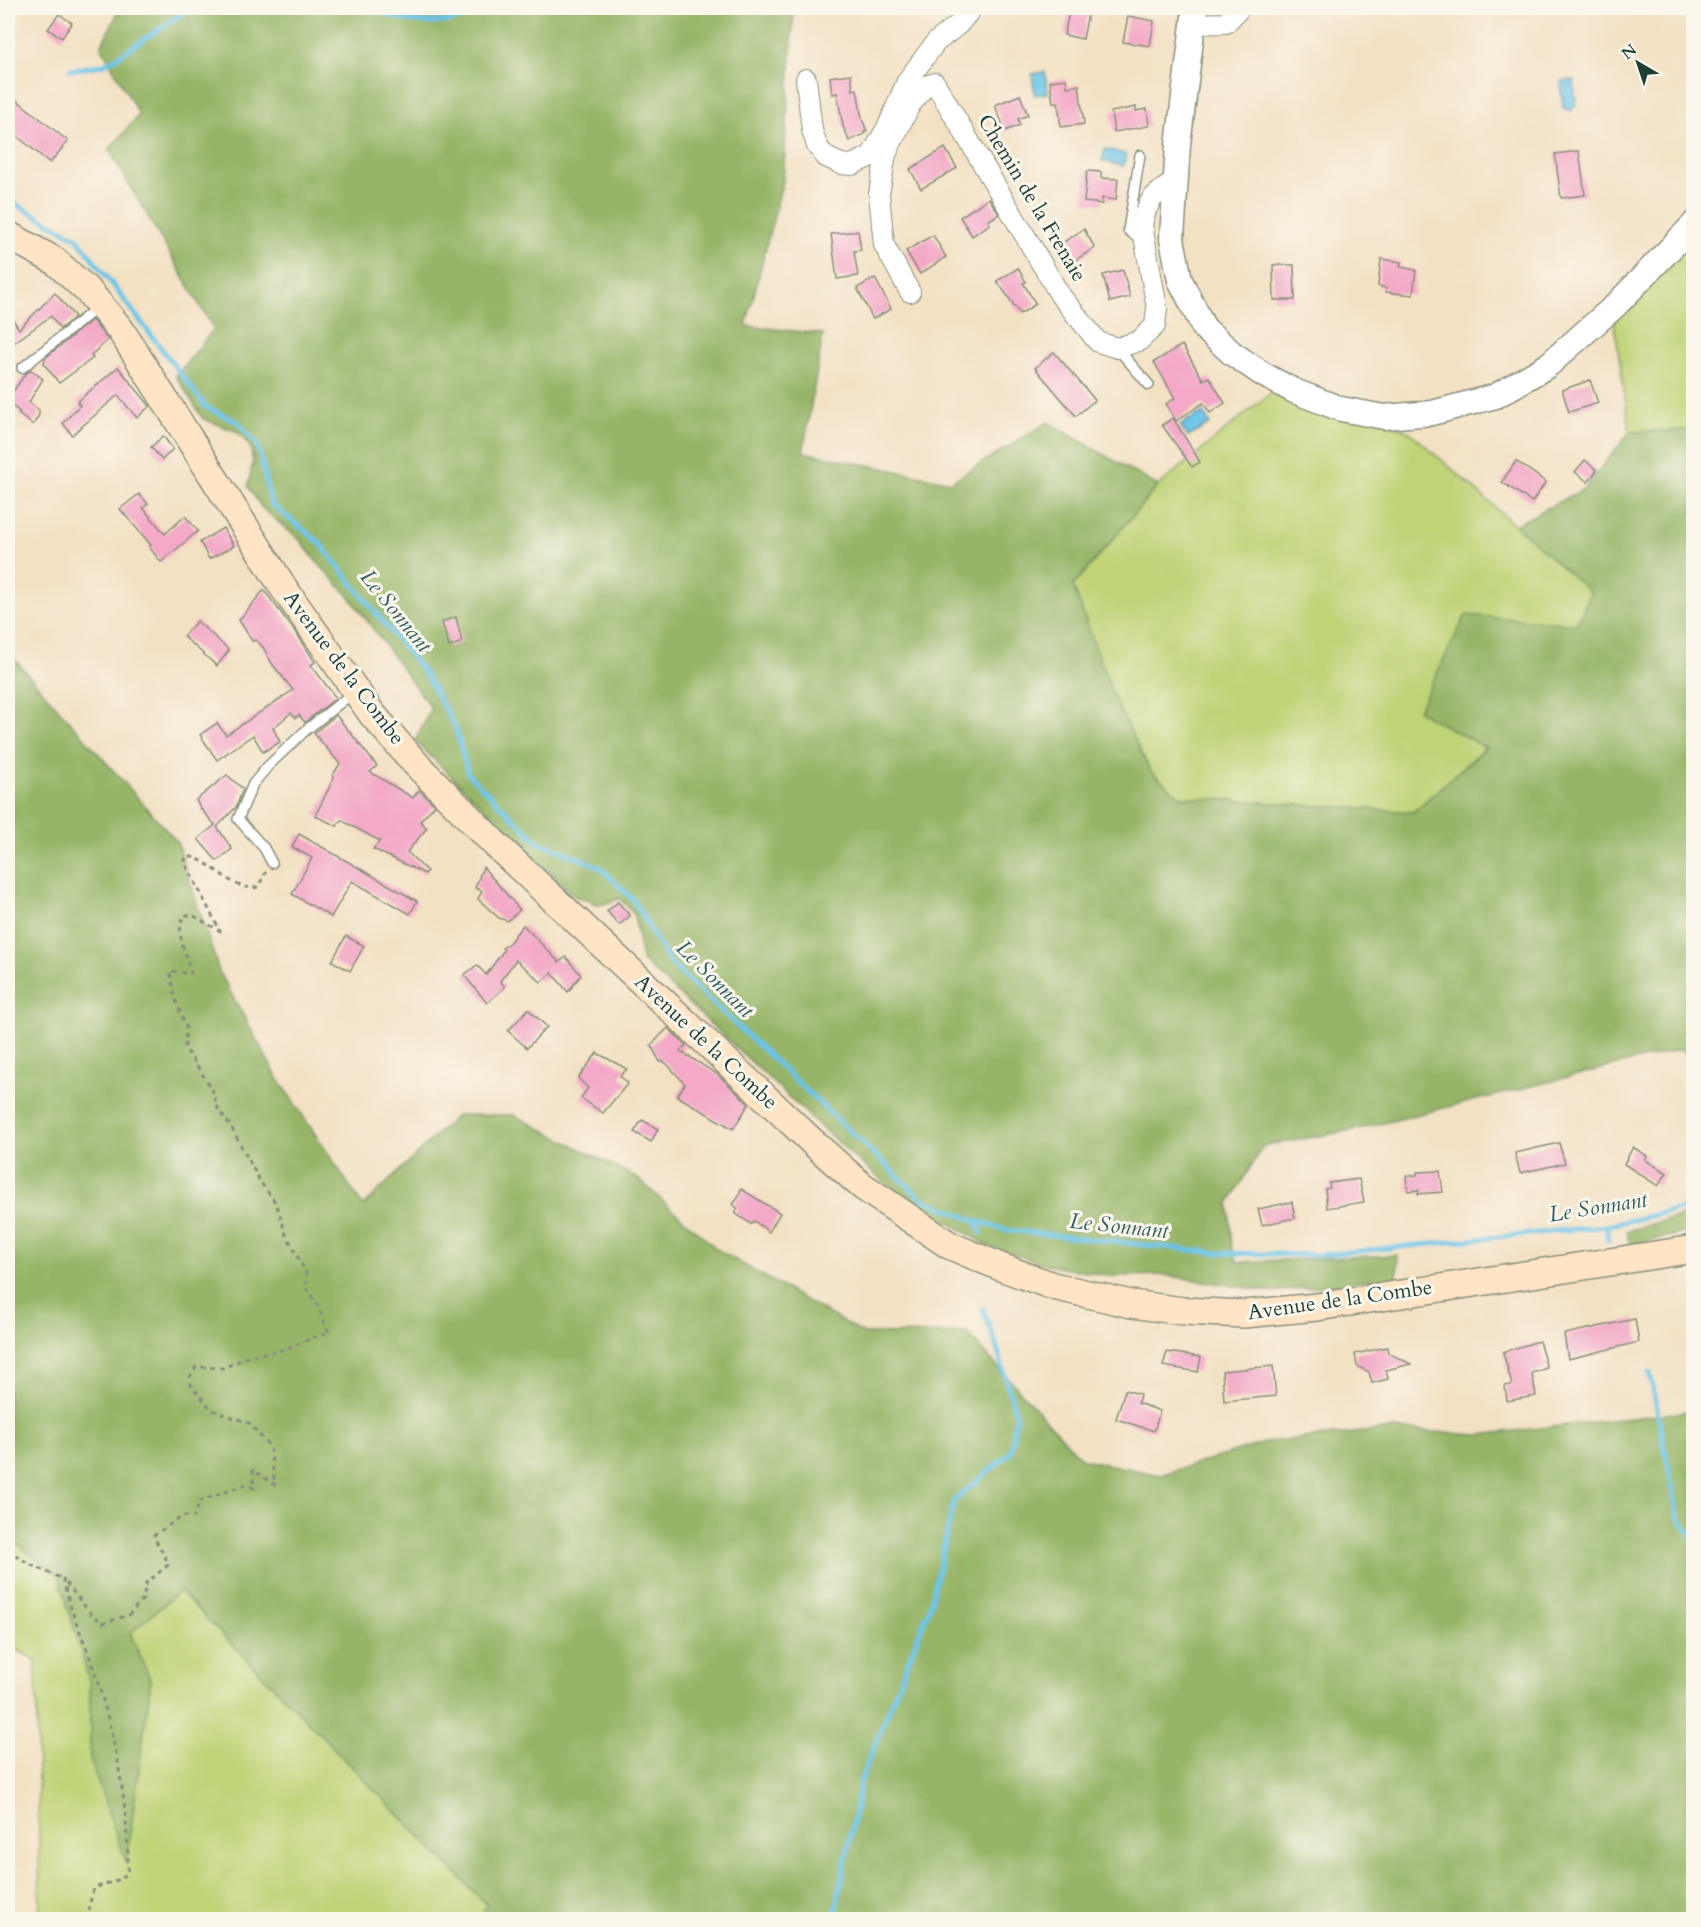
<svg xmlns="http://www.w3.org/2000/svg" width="1701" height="1927" font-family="Cardo,serif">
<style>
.green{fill:#bfd377;stroke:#6f8856;stroke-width:1.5}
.forest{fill:#97b568;stroke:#5b794e;stroke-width:1.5}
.water{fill:#6ac4e8;stroke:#44808e;stroke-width:1.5}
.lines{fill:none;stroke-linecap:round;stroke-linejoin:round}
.stream{stroke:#6ac4e8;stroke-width:5}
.building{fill:#f3a9c7}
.service-casing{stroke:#898f7c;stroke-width:12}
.minor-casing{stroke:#898f7c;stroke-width:22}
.tertiary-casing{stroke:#898f7c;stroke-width:27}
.secondary-casing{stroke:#898f7c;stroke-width:30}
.path{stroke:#898f7c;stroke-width:3;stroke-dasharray:4.5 4.5;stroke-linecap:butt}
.service{stroke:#fff;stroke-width:9}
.minor{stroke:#fff;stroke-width:20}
.tertiary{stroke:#fff;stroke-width:24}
.secondary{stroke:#ffe4c6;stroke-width:27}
.labels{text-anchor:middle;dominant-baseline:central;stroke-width:6;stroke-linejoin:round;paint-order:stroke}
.street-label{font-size:21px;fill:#1f3d34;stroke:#fbf7ec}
.water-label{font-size:22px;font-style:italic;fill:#325f61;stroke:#fbf7ec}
</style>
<rect width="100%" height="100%" fill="#fbf7ec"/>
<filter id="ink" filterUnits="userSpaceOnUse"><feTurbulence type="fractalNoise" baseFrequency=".0167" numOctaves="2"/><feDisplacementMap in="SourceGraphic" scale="12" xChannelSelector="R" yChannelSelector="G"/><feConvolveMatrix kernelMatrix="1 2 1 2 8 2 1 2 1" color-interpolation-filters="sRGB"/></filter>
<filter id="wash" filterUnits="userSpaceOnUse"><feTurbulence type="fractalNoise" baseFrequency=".008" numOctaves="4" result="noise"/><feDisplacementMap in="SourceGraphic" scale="24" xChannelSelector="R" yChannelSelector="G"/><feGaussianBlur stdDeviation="1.35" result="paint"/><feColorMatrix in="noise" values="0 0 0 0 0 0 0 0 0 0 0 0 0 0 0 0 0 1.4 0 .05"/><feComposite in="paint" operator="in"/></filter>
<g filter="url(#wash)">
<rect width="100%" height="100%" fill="#f3e1c4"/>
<!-- green -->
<g class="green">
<path d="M1693,237L1694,426L1689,430L1630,432L1614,321Z"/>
<path d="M1314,386L1411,433L1591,592L1577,624L1486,747L1413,812L1181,797L1151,772L1116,703L1073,586L1158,486L1273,391Z"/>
<path d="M8,1537L59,1576L90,1683V1759L151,1681L130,1633L180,1591L488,1906L480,1919H40L36,1660L8,1645Z"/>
</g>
<!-- forest -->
<g class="forest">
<path d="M120,8H794L783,180L746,326L823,334L803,452L951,482L1048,422L1158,486L1073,586L1116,703L1151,772L1181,797L1413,812L1486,748L1418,711L1466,615L1577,624L1591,593L1515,525L1584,489L1630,432L1689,430L1693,426V1061L1682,1049L1363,1128L1263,1146L1229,1203L1232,1249L1238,1262L1398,1255L1397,1277L1273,1292L1164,1275L1112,1276L1051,1266L990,1247L889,1186L846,1150L642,960L634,914L620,899L600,905L574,896L415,741L431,708L349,596L315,560L301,541L262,508L248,487L253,461L250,446L238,432L203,419L176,376L214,329L109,150L139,115L101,46Z"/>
<path d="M8,652L177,842L219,971L277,1077L363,1206L457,1115H514L636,1177L718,1250L864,1334L967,1333L1082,1459L1160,1475L1267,1442L1392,1429L1479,1435L1693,1411V1919H480L487,1905L180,1591L130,1633L151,1681L126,1863L90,1759V1683L59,1576L8,1537Z"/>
<path d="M1693,1213V1231L1630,1245L1626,1231Z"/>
</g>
<!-- water -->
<g class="water">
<path d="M1045,72L1048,93L1035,95L1032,74Z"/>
<path d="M1574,80L1576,106L1570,111L1563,108L1561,81Z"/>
<path d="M1105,149L1126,154L1124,166L1102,161Z"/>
<path d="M1203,412L1210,424L1188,437L1180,425Z"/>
</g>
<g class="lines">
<!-- stream -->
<g class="stream">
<path d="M368,8C402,21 427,28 463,18"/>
<path d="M70,70L102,65L111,61L191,8"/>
<path d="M8,200L77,238L206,407L238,422L258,446L271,504L319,542L425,674L456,729L468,774L537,841L600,867L634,901L669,962L922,1199L976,1221L1006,1230L1219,1253L1320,1255L1606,1226L1694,1206"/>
<path d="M976,1221L981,1233"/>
<path d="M1606,1226L1608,1241"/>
<path d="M1650,1373L1678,1517L1694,1538"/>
<path d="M834,1920L861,1780L930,1606L954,1501L1011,1452L1016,1415L996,1344L983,1309"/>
</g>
</g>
<g id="blocks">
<!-- building -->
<g class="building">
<path d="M1070,9L1088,14L1083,39L1064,35Z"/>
<path d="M59,14L72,23L62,38L48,29Z"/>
<path d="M1128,16L1154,21L1150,46L1123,42Z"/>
<path d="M851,74L853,90L857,89L862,119L867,131L864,132L865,134L849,141L843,126L837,93L832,94L830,77Z"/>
<path d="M1066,79L1067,87L1079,85L1084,124L1061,127L1058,102L1053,103L1050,81Z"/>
<path d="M8,93L68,141L50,163L8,129Z"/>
<path d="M1020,95L1028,115L1018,119L1020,125L1005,131L995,105Z"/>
<path d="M1136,107V111L1147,109L1149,126L1114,132L1111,112Z"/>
<path d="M945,148L957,168L921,189L910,169Z"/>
<path d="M1579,151L1585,195L1561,198L1555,154Z"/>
<path d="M1087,171L1101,172V178L1118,179L1116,200L1102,198V204L1084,202Z"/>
<path d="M989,198L999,214L988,221L990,224L972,236L960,217Z"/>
<path d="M1084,229L1095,248L1074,261L1062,243Z"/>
<path d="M858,231L861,250L854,251L858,276L837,279L831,234Z"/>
<path d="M933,235L946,257L920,274L906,251Z"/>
<path d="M1381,259L1401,262L1400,267L1416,270L1413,295L1386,292V288L1378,286Z"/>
<path d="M1273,265H1294L1295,300H1274Z"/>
<path d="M1018,268L1026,282L1023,283L1036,304L1020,314L997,281Z"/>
<path d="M1123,270L1130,297L1110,302L1103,275Z"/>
<path d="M875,278L891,309L873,319L857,288Z"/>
<path d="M55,293L75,317L60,329L51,316L8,347V312L19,329Z"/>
<path d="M92,320L108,340L91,355L93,358L59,383L44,364L45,358Z"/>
<path d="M1182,345L1203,380L1209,377L1225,403L1210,413L1203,403L1176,421L1166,404L1175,398L1154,362Z"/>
<path d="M1054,352L1095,400L1076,416L1035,368Z"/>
<path d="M118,367L150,406L137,418L118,395L72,435L63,423L80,405L77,402Z"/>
<path d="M31,370L43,379L29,402L39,410V415L33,425L18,414L20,412L8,403V399L25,374Z"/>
<path d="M1590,380L1598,403L1569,412L1562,390Z"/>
<path d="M1173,418L1200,462L1192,467L1162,425Z"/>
<path d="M163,436L173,449L162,460L151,447Z"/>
<path d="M1585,460L1597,470L1588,482L1575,472Z"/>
<path d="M1516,461L1546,482L1532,502L1502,482Z"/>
<path d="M139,494L148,504L143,508L165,534L185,516L198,531L161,562L149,547L151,545L120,509Z"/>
<path d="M223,528L234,546L209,559L200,542Z"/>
<path d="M264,590L299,637L315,662L311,665L336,698L305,722L299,715L296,718L291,713L273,728L280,742L263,752L253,735L217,760L200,735L217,723L226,735L293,690L273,665L263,647L256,640L252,641L239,620Z"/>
<path d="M456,617L462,642L449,647L442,622Z"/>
<path d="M197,621L229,650L217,666L183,636Z"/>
<path d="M336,715L377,766L370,772L413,798L419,790L435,805L420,821L427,828L407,852L427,871L425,874L373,849L380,841L341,820L337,826L315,816L334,778L332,776L340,764L314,733Z"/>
<path d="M227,775L243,789L236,807L217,827L232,849L217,861L198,839L215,825L201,809L196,800Z"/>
<path d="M299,834L417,901L410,914L352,881L331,917L292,894L312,858L292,847Z"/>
<path d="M483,867L520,910L507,921L499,918L478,899L482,891L475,888Z"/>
<path d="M618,902L630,916L619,925L607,911Z"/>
<path d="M523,925L559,962L566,957L581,975L568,992L552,973L541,982L516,960L500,981L505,987L487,1003L464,975L477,965L486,975L504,950L502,948L509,943Z"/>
<path d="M346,936L364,946L350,971L332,961Z"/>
<path d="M528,1009L547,1027L527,1048L508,1031Z"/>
<path d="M668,1028L686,1045L680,1051L717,1074L749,1104L733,1129L677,1096L685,1084L667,1064L663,1061L660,1062L651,1045Z"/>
<path d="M597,1053L627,1069L620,1076L628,1083L603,1113L581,1098L588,1088L578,1078Z"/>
<path d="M642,1120L658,1129L651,1142L634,1132Z"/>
<path d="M1559,1143L1565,1163L1520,1173L1515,1153Z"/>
<path d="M1633,1147L1647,1156L1645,1160L1667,1173L1658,1186L1624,1164Z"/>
<path d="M1440,1171L1443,1192L1418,1194L1419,1190L1408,1191L1406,1176L1417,1175V1172Z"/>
<path d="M1359,1179L1364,1202L1327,1208L1325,1189L1330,1188L1329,1183Z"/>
<path d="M741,1189L780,1213L769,1232L754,1221L751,1224L735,1213L738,1209L733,1204L738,1198Z"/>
<path d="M1292,1202L1295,1218L1262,1225L1258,1209Z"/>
<path d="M1635,1319L1639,1342L1568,1359L1564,1334Z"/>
<path d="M1539,1341L1547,1368L1532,1373L1536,1396L1507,1401L1505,1386L1512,1385L1503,1352Z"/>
<path d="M1387,1347L1388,1353L1411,1364L1386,1370L1388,1379L1372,1383L1369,1372L1357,1366L1355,1354Z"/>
<path d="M1167,1352L1201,1357L1198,1372L1163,1366Z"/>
<path d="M1273,1366L1276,1396L1224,1401L1222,1371Z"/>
<path d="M1125,1390L1140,1394L1138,1403L1160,1411L1154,1431L1116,1419Z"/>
</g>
</g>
</g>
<g filter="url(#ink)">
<use href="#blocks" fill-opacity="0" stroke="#898f7c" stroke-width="1.5"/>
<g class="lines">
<defs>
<g id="service">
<path d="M1140,155L1128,230L1135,236L1144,239"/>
<path d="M1117,348L1149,385"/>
<path d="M22,368L97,308"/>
<path d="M272,863L264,848L238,819L253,784L268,766L306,730L354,692"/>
</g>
<g id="minor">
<path d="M1193,24L1226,23L1240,8"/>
<path d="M806,79L812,130L817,146L826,157L841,164L852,165L871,156L889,124L907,81L936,42L959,24L972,8"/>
<path d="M910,292L884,245L879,194L886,154L909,107L925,86L935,83L1060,295L1098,342L1117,348L1139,341L1155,326L1157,308L1142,225C1148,198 1153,196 1175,181"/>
</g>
<path id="tertiary" d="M1195,8L1178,145L1172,239L1180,280L1204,328L1233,354L1264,375L1294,391L1341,409L1384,417L1432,413L1496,396L1547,366L1616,305L1694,224"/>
<path id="secondary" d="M8,235L55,261L89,292L120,329L283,587L372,714L416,764L495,844L819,1148L862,1186L949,1245L998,1266L1053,1286L1131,1304L1183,1311L1244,1314L1317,1307L1694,1249"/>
</defs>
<!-- service casing -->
<use href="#service" class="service-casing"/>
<!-- minor casing -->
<use href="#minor" class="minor-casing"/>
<!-- tertiary casing -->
<use href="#tertiary" class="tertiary-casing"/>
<!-- secondary casing -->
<use href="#secondary" class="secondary-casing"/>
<!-- path -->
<g class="path">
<path d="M8,1550L29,1564L63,1579"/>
<path d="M88,1920L91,1898L94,1888L121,1879L128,1872C129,1797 112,1723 88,1652C78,1626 69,1607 63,1579L91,1614L103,1623L129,1615L143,1599L146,1583L168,1565C165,1553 157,1546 154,1535L183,1516L194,1517L200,1501L245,1485L254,1488L253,1470L275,1485L270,1447L249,1423L212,1410L191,1385L190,1377L196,1367L223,1368L250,1356L287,1349L311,1338L329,1333L317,1304L305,1287L308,1277L286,1234L276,1203L261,1183L230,1125L219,1111L212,1089L185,1048L186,1027L174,995L170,971L191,974C187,954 174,935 184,915L194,916L220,931L184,861L188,856C213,860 232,893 258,887L266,872"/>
</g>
<!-- service -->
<use href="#service" class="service"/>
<!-- minor -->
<use href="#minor" class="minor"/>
<!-- tertiary -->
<use href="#tertiary" class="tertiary"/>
<!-- secondary -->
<use href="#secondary" class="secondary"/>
</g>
</g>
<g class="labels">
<!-- street labels -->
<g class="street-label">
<text transform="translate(1032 198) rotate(59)">Chemin de la Frenaie</text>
<text transform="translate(344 668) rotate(53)">Avenue de la Combe</text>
<text transform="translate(706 1042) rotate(43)">Avenue de la Combe</text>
<text transform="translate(1340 1300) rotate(-8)">Avenue de la Combe</text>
</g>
<!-- water labels -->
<g class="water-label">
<text transform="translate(396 611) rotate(51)">Le Sonnant</text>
<text transform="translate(715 979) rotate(45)">Le Sonnant</text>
<text transform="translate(1598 1207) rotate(-9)">Le Sonnant</text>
<text transform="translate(1119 1226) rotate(6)">Le Sonnant</text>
</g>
</g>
<!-- margin -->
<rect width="1701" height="1927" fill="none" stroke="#fbf7ec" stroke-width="30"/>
<!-- north arrow -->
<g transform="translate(1638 63) rotate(321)" stroke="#fbf7ec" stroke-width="4.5" paint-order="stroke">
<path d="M0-4.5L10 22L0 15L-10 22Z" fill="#1f3d34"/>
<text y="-9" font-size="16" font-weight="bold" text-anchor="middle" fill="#1f3d34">N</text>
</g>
</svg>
